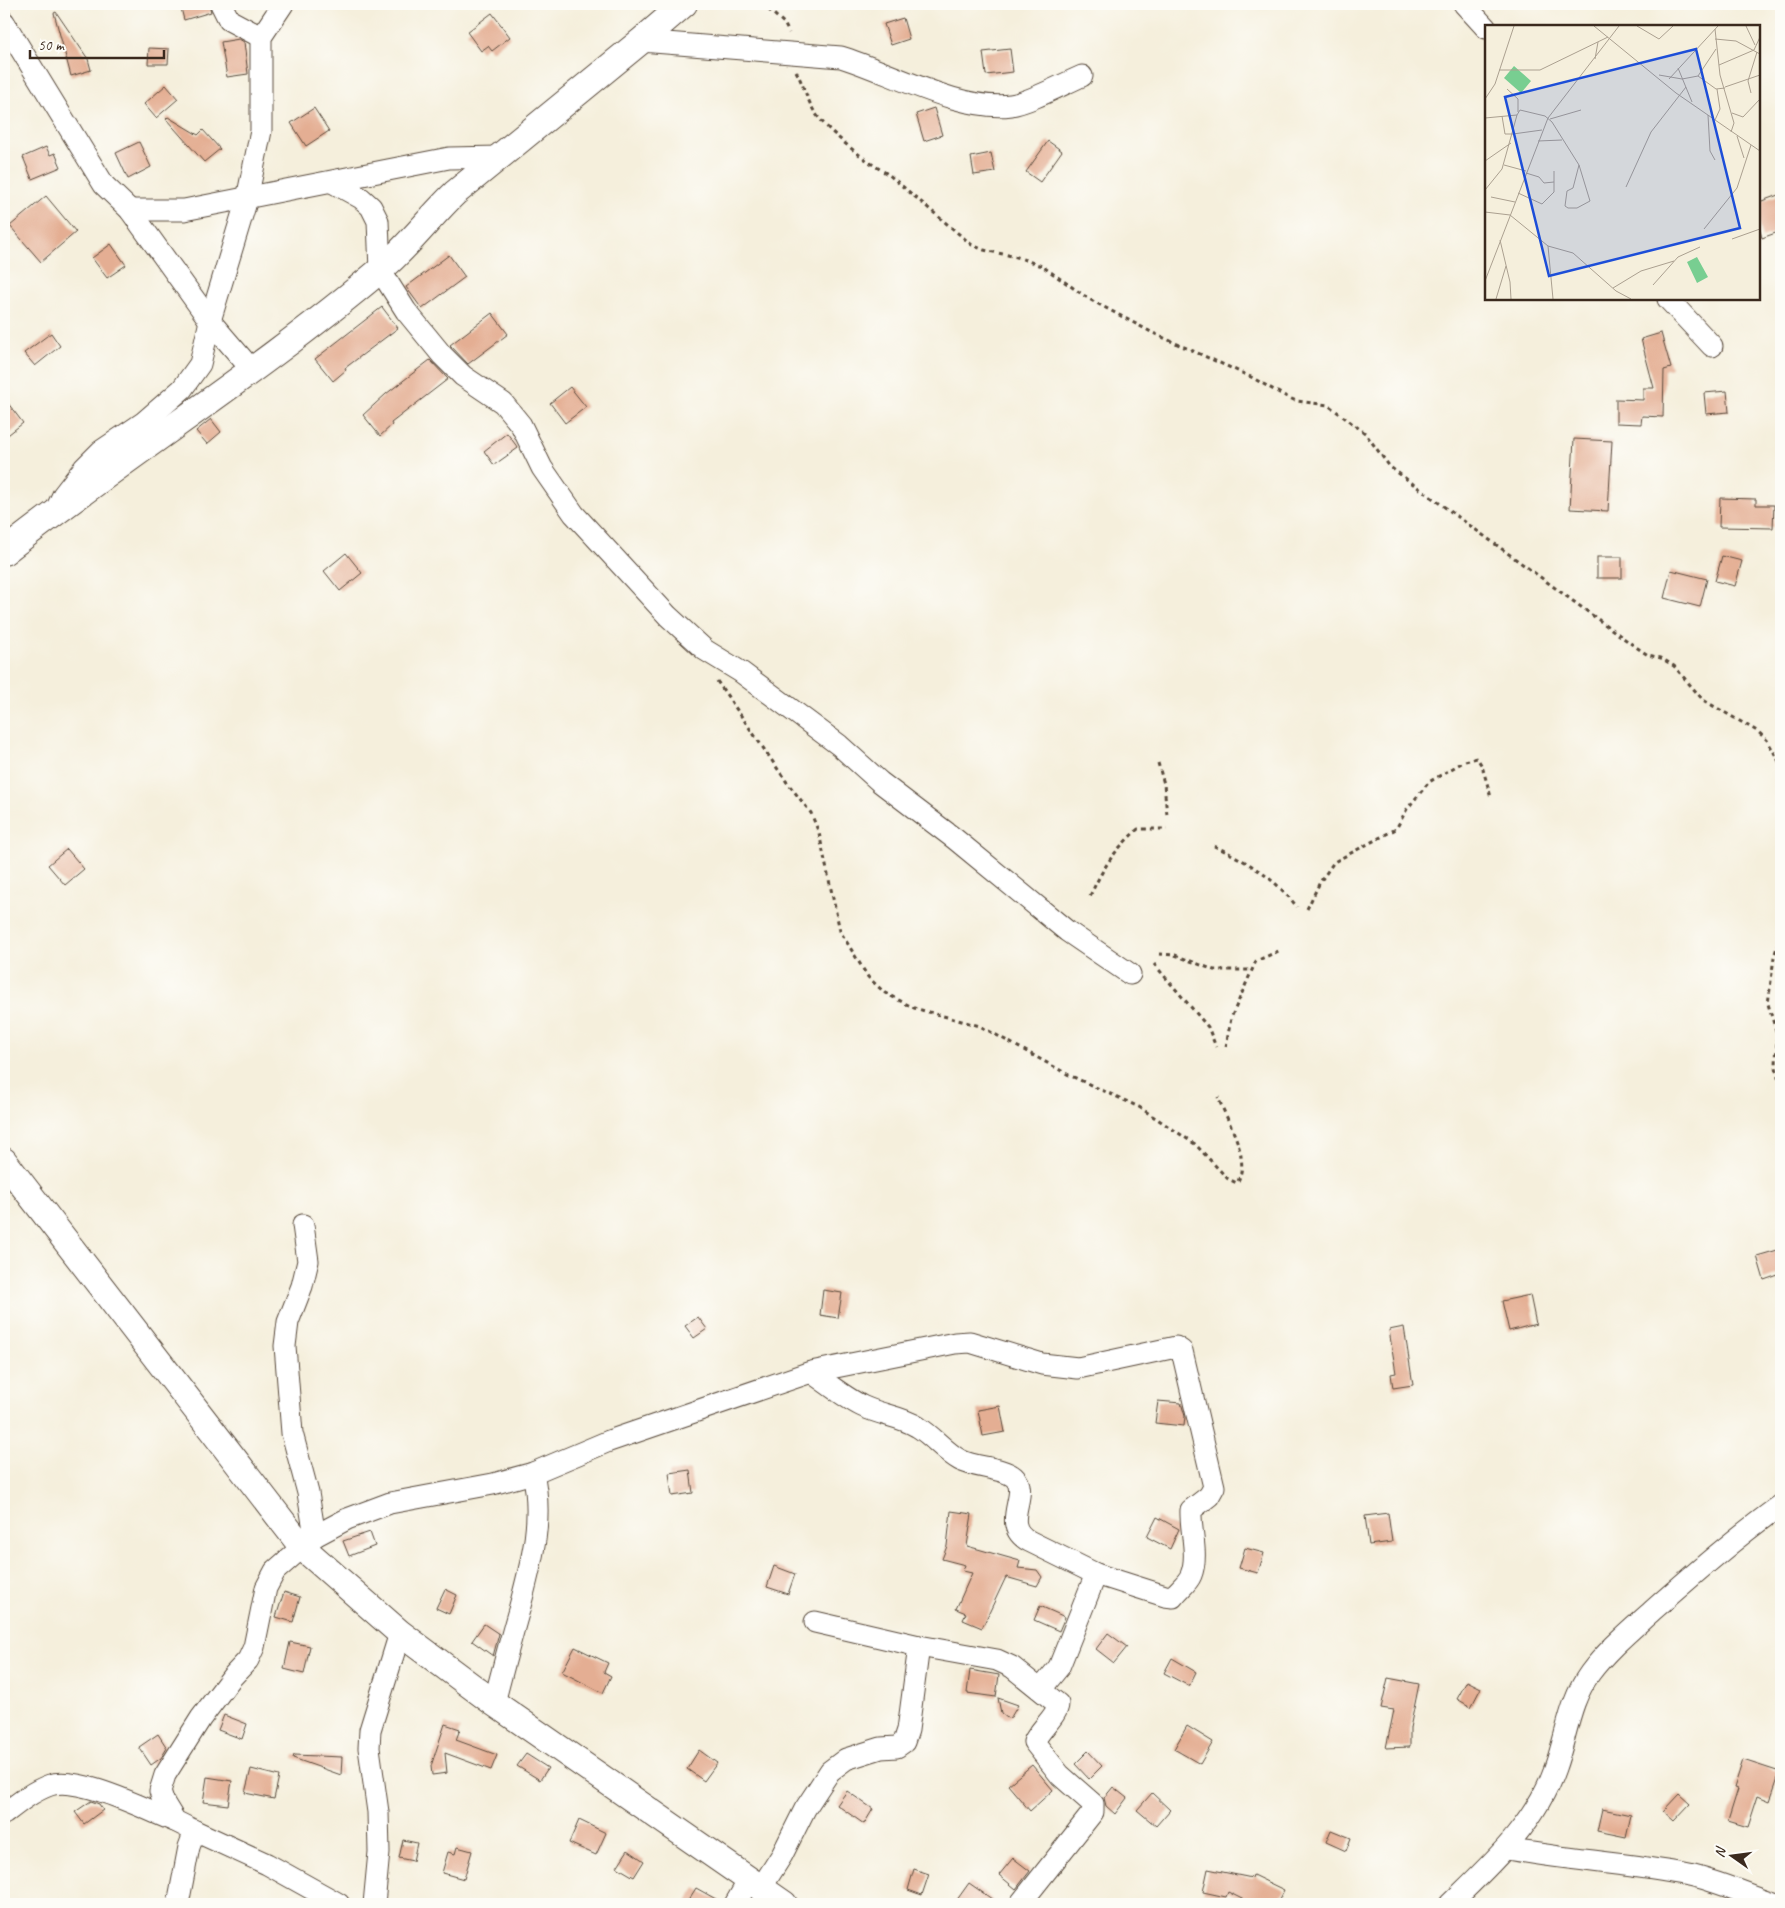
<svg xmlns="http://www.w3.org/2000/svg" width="1785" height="1908" font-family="Caveat,sans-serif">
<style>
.building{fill:#e4ae93}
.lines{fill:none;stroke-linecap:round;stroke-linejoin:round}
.minor-casing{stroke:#57483a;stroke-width:23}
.tertiary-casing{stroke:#57483a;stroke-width:28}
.path{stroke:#57483a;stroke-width:3;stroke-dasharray:4 4;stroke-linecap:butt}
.minor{stroke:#fff;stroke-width:21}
.tertiary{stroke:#fff;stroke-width:26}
.inset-road{fill:none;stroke:#aba090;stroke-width:1}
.view{fill:#1d4ed8;fill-opacity:0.15;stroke:#1d4ed8;stroke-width:2.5}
.inset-edge{fill:none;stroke:#3b2a1e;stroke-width:2.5}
</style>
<rect width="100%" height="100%" fill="#fdfcf7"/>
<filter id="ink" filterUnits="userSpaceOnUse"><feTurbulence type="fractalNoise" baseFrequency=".02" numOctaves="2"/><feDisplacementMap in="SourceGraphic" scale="10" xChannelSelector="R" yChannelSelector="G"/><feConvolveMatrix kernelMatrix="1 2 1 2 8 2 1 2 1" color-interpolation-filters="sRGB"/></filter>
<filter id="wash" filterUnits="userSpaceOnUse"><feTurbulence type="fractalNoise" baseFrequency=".0096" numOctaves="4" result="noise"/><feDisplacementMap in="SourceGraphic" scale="20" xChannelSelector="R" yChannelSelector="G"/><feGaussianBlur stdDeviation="1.12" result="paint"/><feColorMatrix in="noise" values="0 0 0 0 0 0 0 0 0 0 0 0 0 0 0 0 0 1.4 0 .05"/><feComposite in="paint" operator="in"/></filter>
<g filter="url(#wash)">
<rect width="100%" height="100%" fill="#f5efdc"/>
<g id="blocks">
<!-- building -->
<g class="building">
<path d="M180,4H209L211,12L184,20Z"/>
<path d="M56,12L88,59L91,70L71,76L54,13Z"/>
<path d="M492,13L510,37L492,51L488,46L481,51L467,32Z"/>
<path d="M903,18L909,39L891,45L884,24Z"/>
<path d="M239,39L244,42L248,74L227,77L221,42Z"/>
<path d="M149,48L169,49L168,64H148Z"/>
<path d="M1010,49L1013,72L986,75L983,52Z"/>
<path d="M166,85L178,99L156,118L144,104Z"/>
<path d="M314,108L329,131L306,146L291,123Z"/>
<path d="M934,108L942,135L924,141L916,114Z"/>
<path d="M168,117L198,135L203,130L220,149L204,162L166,119Z"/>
<path d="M1048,141L1062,151L1040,182L1026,172Z"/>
<path d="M139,142L151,167L128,179L116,153Z"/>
<path d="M46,147L50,155L55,153L61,167L32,179L23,157Z"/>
<path d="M991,153L995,172L974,175L971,157Z"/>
<path d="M1781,194V231L1762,238L1759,227V202Z"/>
<path d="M46,196L76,232L41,262L10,226Z"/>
<path d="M111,244L126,265L107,278L92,258Z"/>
<path d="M449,255L465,277L422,309L406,287Z"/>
<path d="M382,307L398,328L345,368L346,370L333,381L315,359Z"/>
<path d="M492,313L508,334L468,364L450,345Z"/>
<path d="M51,333L60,346L35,366L24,353Z"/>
<path d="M1661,333L1671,368L1664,370L1663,417L1642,416L1641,424L1616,423V399L1643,400V388H1654L1641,339Z"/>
<path d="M430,360L448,379L391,423L392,425L380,436L363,415L386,394Z"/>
<path d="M570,387L586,407L565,423L550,403Z"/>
<path d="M1727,391L1729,412L1706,414L1704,393Z"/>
<path d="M4,398L23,423L4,438Z"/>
<path d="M211,419L221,432L207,444L196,431Z"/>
<path d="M507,433L518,448L494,465L484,451Z"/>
<path d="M1574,439L1612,441L1608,511L1570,509Z"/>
<path d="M1720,498L1756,499V505H1774L1773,528L1719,527Z"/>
<path d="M346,553L362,573L340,591L324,571Z"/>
<path d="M1722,556L1742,561L1735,586L1715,581Z"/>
<rect x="1597" y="557" width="25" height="21"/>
<path d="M1671,570L1707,579L1700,607L1664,598Z"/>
<path d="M67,849L84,869L65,885L48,865Z"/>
<path d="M1781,1249V1274L1764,1280L1757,1256Z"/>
<path d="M823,1290L842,1293L838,1318L820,1315Z"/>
<path d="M1530,1295L1536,1324L1509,1331L1502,1301Z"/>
<path d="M698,1317L707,1329L694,1338L685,1326Z"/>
<path d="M1404,1327L1413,1385L1393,1388L1391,1374L1396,1373L1389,1330Z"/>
<path d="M1158,1401L1181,1403L1185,1416L1184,1426L1155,1423Z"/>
<path d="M1000,1406L1005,1432L983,1436L978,1410Z"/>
<path d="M690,1470L693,1493L672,1496L669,1473Z"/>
<path d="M951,1511L972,1514L967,1546L1020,1561L1018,1568L1037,1570L1042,1577L1037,1586L1006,1577L982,1628L963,1620L966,1613L956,1609L972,1573L963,1571L965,1565L942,1559L947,1546Z"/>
<path d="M1388,1513L1392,1542L1369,1545L1365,1516Z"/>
<path d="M1157,1517L1179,1529L1170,1549L1147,1537Z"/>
<path d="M370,1532L375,1546L349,1556L343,1541Z"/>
<path d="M1245,1548L1264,1553L1258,1573L1239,1568Z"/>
<path d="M774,1566L795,1574L788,1594L767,1587Z"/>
<path d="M445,1589L457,1595L449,1614L436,1608Z"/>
<path d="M284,1592L300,1597L293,1622L276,1617Z"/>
<path d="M1040,1606L1065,1617L1059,1631L1034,1620Z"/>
<path d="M484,1624L499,1634L493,1656L472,1641Z"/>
<path d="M1108,1633L1127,1647L1114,1663L1096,1649Z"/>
<path d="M290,1642L310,1646L304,1674L284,1669Z"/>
<path d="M575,1647L608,1663L604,1672L611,1676L603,1693L562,1672Z"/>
<path d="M1172,1658L1196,1672L1189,1686L1164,1673Z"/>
<path d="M970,1670L999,1675L996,1697L967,1693Z"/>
<path d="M1388,1678L1419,1684L1410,1728V1747L1386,1748L1394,1710L1381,1708Z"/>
<path d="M1467,1681L1481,1688L1471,1707L1457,1699Z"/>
<path d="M998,1698L1018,1705L1011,1717L1007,1718L1001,1713Z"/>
<path d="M224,1715L247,1724L242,1739L218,1730Z"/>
<path d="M445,1724L460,1729L456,1740L497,1755L491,1770L445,1753L447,1773L432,1775L431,1766Z"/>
<path d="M1187,1726L1213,1742L1200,1764L1174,1749Z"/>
<path d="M158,1734L167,1748L161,1758L151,1765L139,1747Z"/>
<path d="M699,1750L717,1763L704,1781L687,1769Z"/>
<path d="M1088,1751L1102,1766L1089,1779L1075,1764Z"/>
<path d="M526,1754L548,1768L540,1780L517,1766Z"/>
<path d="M294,1755L342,1757L341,1775L293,1758Z"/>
<path d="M1743,1760L1780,1772L1770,1801L1758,1796L1748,1827L1728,1821L1738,1789L1734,1788Z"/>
<path d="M1032,1765L1053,1790L1030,1811L1008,1785Z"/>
<path d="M251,1769L279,1776L274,1799L245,1793Z"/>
<path d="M207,1777L232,1781L228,1805L203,1802Z"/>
<path d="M1113,1787L1127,1798L1115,1814L1106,1806L1104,1798Z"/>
<path d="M847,1791L873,1809L864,1824L837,1805Z"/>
<path d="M1152,1793L1170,1810L1156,1826L1137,1810Z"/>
<path d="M1679,1794L1690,1804L1674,1821L1663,1811Z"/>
<path d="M91,1801L99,1804L103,1810L84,1824L75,1812Z"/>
<path d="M1602,1809L1631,1815L1626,1837L1597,1831Z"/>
<path d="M579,1820L606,1833L596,1855L569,1843Z"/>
<path d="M1331,1830L1351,1838L1346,1851L1326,1842Z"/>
<path d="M403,1840L417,1843L413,1861L399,1858Z"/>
<path d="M457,1847L472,1851L464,1879L442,1873L448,1852L455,1854Z"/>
<path d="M628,1850L644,1861L634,1877L617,1867Z"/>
<path d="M1013,1858L1030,1871L1016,1889L999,1875Z"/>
<path d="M914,1869L929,1874L922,1895L908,1890Z"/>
<path d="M1208,1869L1252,1878L1253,1875L1284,1890L1277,1904H1252L1228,1892L1226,1897L1203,1892Z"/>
<path d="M969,1883L999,1904H954Z"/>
<path d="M696,1888L723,1903V1904H686Z"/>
</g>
</g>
</g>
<g filter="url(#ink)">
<use href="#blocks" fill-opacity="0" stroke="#57483a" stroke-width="1"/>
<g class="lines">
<defs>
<g id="minor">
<path d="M221,4L229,20L261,37"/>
<path d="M1464,4L1486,28"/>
<path d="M4,22L104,185L130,210L210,321L252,370"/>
<path d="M641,41L841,57C890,72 961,112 1011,105C1030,102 1063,84 1082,76"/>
<path d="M332,182L361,198L371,207L378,221L380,270L406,311L442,355L463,376L503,403L521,425L542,468L574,514L668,616L705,650L741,672L839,745L880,782L955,839L1067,931L1130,974"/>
<path d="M130,210H184L449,158L500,157"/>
<path d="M1668,299L1712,346"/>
<path d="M55,512L63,495L84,468L101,451L144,422L182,389L200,364L210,321L247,199L261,131V37L283,4"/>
<path d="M303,1225L308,1261L302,1286L288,1322L285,1346L292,1433L308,1493L315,1536"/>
<path d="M815,1622L919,1646L997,1660L1012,1667L1058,1704C1058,1715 1039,1730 1034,1742L1060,1775L1093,1804V1812L1020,1904"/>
<path d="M1041,1689L1059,1667L1096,1574"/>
<path d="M494,1703C502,1672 510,1641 519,1610C531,1564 544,1521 533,1473"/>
<path d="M4,1814C18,1803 33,1791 50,1785C78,1775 147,1810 175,1821"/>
<path d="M195,1831L267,1864L339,1904"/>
<path d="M1507,1849C1567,1860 1629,1863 1689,1875C1719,1881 1746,1895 1776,1904"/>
<path d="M761,1888L782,1855L805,1809L830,1771L846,1759L881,1748L897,1747L904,1742L908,1730L919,1646"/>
<path d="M178,1904L189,1847L195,1831L175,1821L164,1803L160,1791L165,1775L201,1718L232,1677L248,1660L254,1647L266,1588L275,1571L315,1536L347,1519L390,1503L493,1484L533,1473L609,1441L811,1372L955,1343L970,1342L1042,1364L1078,1368L1176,1347L1182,1351L1214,1487L1209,1496L1191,1510C1190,1531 1199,1555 1191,1575C1188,1583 1178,1590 1173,1597L1165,1596L1096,1574L1029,1541C998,1524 1032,1493 1014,1477C1002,1467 975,1468 960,1460C945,1452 933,1436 918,1427C901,1416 880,1415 862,1406C844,1397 827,1383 811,1372"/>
<path d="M374,1904L379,1852L378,1812L369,1748L370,1730L400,1633"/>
<path d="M735,1904L749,1880"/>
<path d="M1450,1904C1492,1863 1535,1825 1555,1768C1567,1735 1569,1702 1590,1673C1607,1650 1631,1630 1652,1611C1694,1574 1736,1537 1781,1505"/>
</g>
<g id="tertiary">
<path d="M4,552C127,455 259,372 379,271C407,248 429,218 455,193L641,41L684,4"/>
<path d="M4,1161L303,1548L400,1633L494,1703L784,1904"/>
</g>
</defs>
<!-- minor casing -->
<use href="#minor" class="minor-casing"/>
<!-- tertiary casing -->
<use href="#tertiary" class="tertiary-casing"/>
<!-- path -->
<g class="path">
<path d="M762,4L784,23L789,33"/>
<path d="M796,71C803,84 807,99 814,111C824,129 869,164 888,174L972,245L984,250L1017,257L1042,266L1089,299L1153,333L1251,377L1283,395L1296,401L1328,405L1365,433L1390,467L1633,645L1648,655L1661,658L1674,666L1703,700L1757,731L1767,740L1781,765"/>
<path d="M717,681L786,781L811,813L819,833L840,931L868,977L885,993L914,1008L980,1026L1069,1075L1139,1107L1195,1144L1228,1179L1237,1183C1252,1157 1227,1122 1218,1097"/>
<path d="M1158,763L1164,784L1167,815"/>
<path d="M1214,846C1247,861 1275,878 1297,907"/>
<path d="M1090,896C1104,866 1113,852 1138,829H1167"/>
<path d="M1307,909L1320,882L1334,862L1396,829L1407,809L1429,782L1465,761L1477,758L1482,766L1491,797"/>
<path d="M1781,934L1774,957L1768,1004L1777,1034L1776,1067L1781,1090"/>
<path d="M1159,954L1175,955L1214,970H1252"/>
<path d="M1154,964L1208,1027L1216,1047"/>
<path d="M1226,1047L1231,1018L1256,961L1281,950"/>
</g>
<!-- minor -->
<use href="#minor" class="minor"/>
<!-- tertiary -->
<use href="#tertiary" class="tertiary"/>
</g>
</g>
<!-- overview -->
<g transform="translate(1485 25)">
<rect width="275" height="275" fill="#f5efdc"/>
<path d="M29,41L46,56L36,68L19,53ZM212,232L223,252L212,258L202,237Z" fill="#78ce91"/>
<path class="inset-road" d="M109,1L191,68L275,126M152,1L174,14L188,1M261,1L270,20M230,4L235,50L249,98L246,107M230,14L251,16L275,29M110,34L113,17M234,40L269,25L275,12M193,43L207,77M14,45H55L123,12M174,50L197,54L213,51L231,64L240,63M213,51L231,24M184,54L233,1M240,62L275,50M22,64L33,74V87M266,68L263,56L272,27M0,74L10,59L29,1M247,88L258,92L275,74M223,90L225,126L230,135M17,91L20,109H28M0,93L32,90L35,85L60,91L67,97L94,140L105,176L92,183H83L80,181L82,166L88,163L94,140M65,94L96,85M230,95L235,84L232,64M28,109L57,105M252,111L259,133M53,116L77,115M0,136L26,118M19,140L41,146M41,148L54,152L59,158L69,157M141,162L166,107L201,62M0,165L17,144L32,90M33,168L57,179L69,167V146M6,172L30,177M0,187L25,190L63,221L88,228L131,266L146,274M219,204L252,163L266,120M247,214L275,204M15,215L25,257L26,274M63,221L68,274M0,256L63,93L134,1M168,260L193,232L215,222M128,263L156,246L189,236M11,274L21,241"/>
<path class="view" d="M211,24L255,203L64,251L20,72Z"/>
<rect width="275" height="275" class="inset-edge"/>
</g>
<!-- margin -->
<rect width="1785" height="1908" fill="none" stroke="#fdfcf7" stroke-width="20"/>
<!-- north arrow -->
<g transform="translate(1732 1856) rotate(284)" stroke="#fdfcf7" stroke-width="4" paint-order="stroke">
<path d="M0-4L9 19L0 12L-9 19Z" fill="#3b2a1e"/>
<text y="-8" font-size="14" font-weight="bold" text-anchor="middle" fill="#3b2a1e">N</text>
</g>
<!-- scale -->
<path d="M30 50v8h134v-8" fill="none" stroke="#3b2a1e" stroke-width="2.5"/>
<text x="38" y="50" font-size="15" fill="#3b2a1e" stroke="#fdfcf7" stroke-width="4" paint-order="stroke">50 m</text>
</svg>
